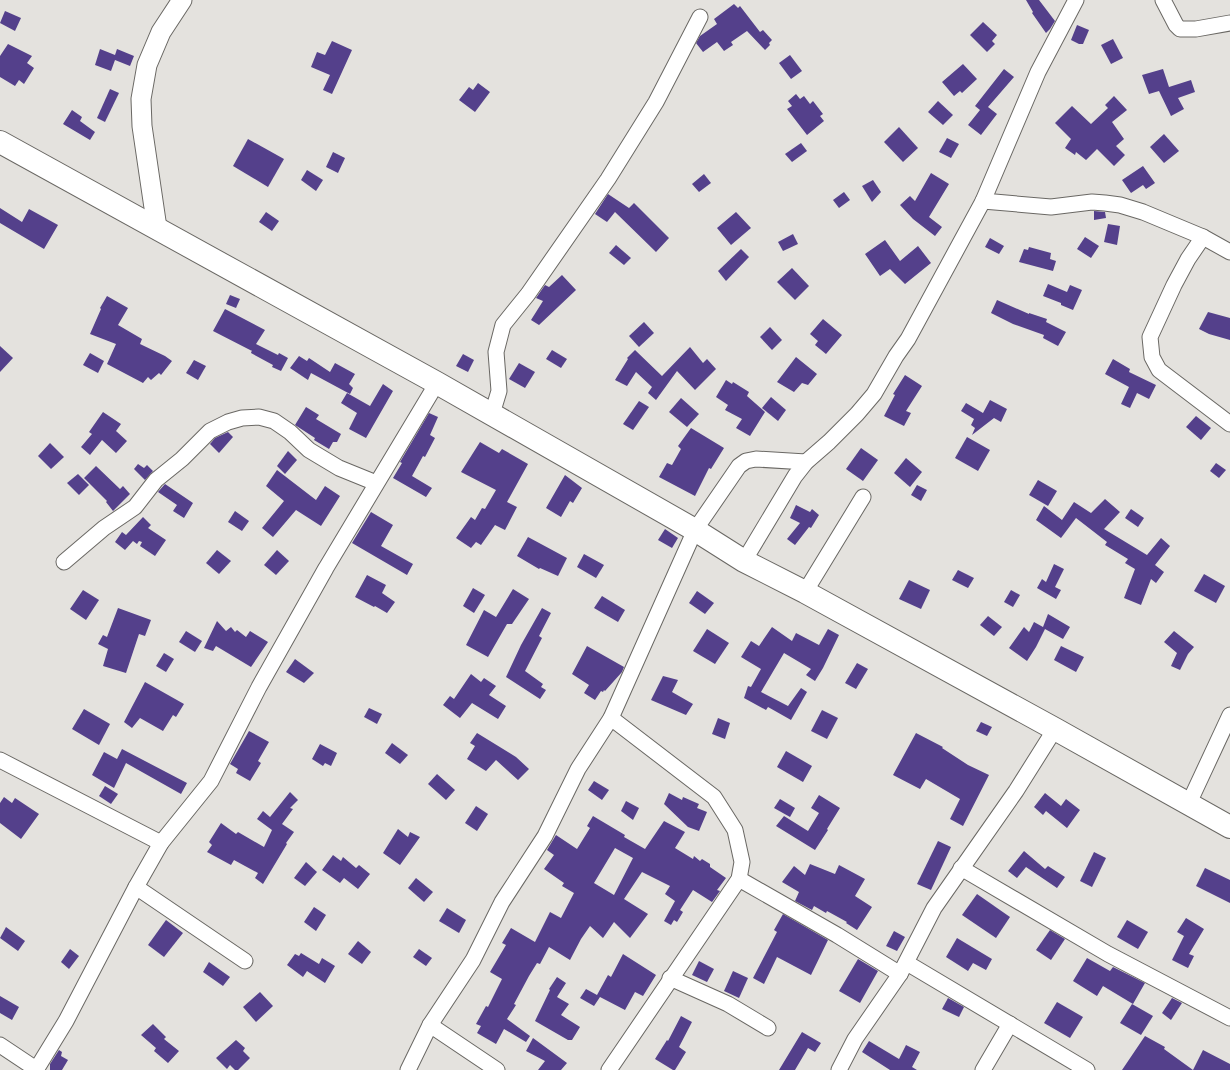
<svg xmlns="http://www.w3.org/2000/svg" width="1230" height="1070" font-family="Roboto,sans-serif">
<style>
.building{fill:#54408b;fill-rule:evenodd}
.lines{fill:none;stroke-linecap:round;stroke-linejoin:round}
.minor-casing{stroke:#6a6864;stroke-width:17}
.tertiary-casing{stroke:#6a6864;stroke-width:21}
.primary-casing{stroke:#6a6864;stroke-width:24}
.minor{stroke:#fff;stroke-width:15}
.tertiary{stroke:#fff;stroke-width:19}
.primary{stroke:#fff;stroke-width:22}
</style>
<rect width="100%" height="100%" fill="#e4e2de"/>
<!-- building -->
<g class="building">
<path d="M1026,0H1039L1055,21L1050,29L1046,33L1032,13L1033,12Z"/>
<path d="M734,4L738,8L740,6L760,32L763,30L772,40L769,43L770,45L765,50L747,31L731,42L733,45L724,51L717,42L703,52L696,43L700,36L717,24L714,19Z"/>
<path d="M5,11L21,18L15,31L0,23Z"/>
<path d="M983,22L997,35L992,41L995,44L987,52L970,35Z"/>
<path d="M1077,25L1089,30L1083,44H1079L1071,40Z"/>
<path d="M1113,39L1123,58L1111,64L1101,45Z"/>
<path d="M332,41L352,50L332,94L323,90L330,75L311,67L317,52L325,55Z"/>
<path d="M8,44L32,56L27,63L34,68L24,84L19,80L15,86L0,77V56Z"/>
<path d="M100,49L115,55L117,49L134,56L130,66L115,60L111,71L95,65Z"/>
<path d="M790,55L802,71L791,79L779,63Z"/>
<path d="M963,64L977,79L962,93L960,91L954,96L942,82Z"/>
<path d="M1004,69L1014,77L988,107L997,114L981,135L968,125L980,110L975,106Z"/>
<path d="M1163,69L1169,87L1191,80L1195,92L1178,98L1184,109L1171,116L1159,91L1149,94L1142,75Z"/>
<path d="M478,83L490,92L475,112L459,100L469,87L473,90Z"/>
<path d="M110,89L119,93L105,122L97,118Z"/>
<path d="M796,94L800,99L804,96L810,104L813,101L823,114L820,116L824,121L807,135L787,109L792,106L788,101Z"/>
<path d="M1114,96L1127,110L1112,122L1124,139L1116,146L1125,155L1114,166L1097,149L1086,160L1076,152L1075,155L1065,148L1071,139L1055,123L1072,106L1091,124L1108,108L1105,105Z"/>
<path d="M938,101L953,115L943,125L928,112Z"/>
<path d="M72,110L82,117L80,121L95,132L90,140L63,124Z"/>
<path d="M899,127L918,148L903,162L884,142Z"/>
<path d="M1164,134L1179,151L1164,163L1150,147Z"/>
<path d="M947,138L959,144L951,158L939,152Z"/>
<path d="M248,139L284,159L268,187L233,166Z"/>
<path d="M801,143L807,151L792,162L785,154Z"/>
<path d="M333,152L345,158L338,173L326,167Z"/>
<path d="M1143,166L1155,183L1146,189L1143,185L1131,193L1122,180Z"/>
<path d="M307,170L323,180L316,191L301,180Z"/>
<path d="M931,173L949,184L929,217L942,227L935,236L913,219L900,205L910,196L915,201Z"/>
<path d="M704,174L711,183L699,192L692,184Z"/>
<path d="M873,180L881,192L872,202L862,186Z"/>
<path d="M844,192L850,200L839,208L833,200Z"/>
<path d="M608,194L629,208L634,203L669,238L656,252L615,212L607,222L595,214Z"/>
<path d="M0,208L22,222L29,209L58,225L44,249L0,223Z"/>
<path d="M1094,211L1105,212L1106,218L1094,220Z"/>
<path d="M266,212L279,221L272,231L259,222Z"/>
<path d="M736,212L751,228L731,245L717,228Z"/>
<path d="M1108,224L1120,226L1117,245L1104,242Z"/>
<path d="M793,234L798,244L783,251L778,242Z"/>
<path d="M1085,237L1099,246L1091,258L1077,249Z"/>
<path d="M990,238L1004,246L999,254L985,247Z"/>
<path d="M885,240L900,261L918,246L931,263L905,284L890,269L880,276L865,254Z"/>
<path d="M616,245L631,258L624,265L609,253Z"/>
<path d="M1029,247L1051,253L1050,259L1056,261L1053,271L1019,262L1024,249L1028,250Z"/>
<path d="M741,249L749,257L726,281L718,271Z"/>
<path d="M792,268L809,286L795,300L777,282Z"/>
<path d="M562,275L576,290L539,325L531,320L543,301L536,298L545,285L549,287Z"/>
<path d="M1048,284L1067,292L1070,285L1082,290L1073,310L1061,305V303L1043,296Z"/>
<path d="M230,295L240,299L236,308L226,304Z"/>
<path d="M107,296L128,308L118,325L142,339L140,344L165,356L172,361L161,375L159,373L151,380L148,377L143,383L107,364L116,344L90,334L101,309L100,308Z"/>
<path d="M997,300L1029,314V313L1047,319L1046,322L1066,332L1058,346L1043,338L1044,335L1013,324L991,313Z"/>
<path d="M225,309L265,330L256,344L278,355L279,353L288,358L281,371L272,367L273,365L251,353L252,350V351L213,331Z"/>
<path d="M1208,312L1230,318V340L1209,334L1199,329Z"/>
<path d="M823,319L842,335L826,354L815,345L818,341L810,334Z"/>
<path d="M644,322L654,333L639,347L629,336Z"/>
<path d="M770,327L782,340L772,350L760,337Z"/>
<path d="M0,346L13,358L0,372Z"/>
<path d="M690,347L703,363L707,359L716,369L695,390L677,371L656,400L648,393L652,387L636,372L627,386L615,380L628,359L627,358L635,350L662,376Z"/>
<path d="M552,350L567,359L561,368L546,359Z"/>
<path d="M90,353L104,361L98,373L83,365Z"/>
<path d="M463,354L474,360L468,372L456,366Z"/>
<path d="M299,356L307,361L309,358L330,372L335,363L355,374L349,384L353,388L350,394L311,373L308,380L290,368Z"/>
<path d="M796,357L817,374L808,385L802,383L794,392L777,382Z"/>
<path d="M1113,359L1130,369L1129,372L1156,385L1149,399L1137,393L1130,408L1121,404L1129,387L1105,374Z"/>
<path d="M194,360L206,366L198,380L186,373Z"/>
<path d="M519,363L535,372L525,388L509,379Z"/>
<path d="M905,375L922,386L906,411L911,413L904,426L884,416L895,395L893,394Z"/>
<path d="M726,380L732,384L733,382L749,392L747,396L765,412L750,436L736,428L742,419L725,410L728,405L716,397Z"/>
<path d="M383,384L393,391L366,438L349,429L357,413L341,403L347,393L370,406Z"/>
<path d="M771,397L786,410L778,421L762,408Z"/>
<path d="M681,398L699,414L687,427L669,412Z"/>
<path d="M990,400L1007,409L1001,422L994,418L972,435L975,428L971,425L974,419L961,411L966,403L983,413Z"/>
<path d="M639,401L649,407L633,430L623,424Z"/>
<path d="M306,407L319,415L316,419L341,434L337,442H333L329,449L314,440L315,438L295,425Z"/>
<path d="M103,412L121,424L116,431L127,441L116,453L102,440L90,455L81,447L92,434L89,432Z"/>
<path d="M429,413L438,417L430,435L435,438L425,457L423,456L412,476L432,488L426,497L393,478L402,463L400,462Z"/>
<path d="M1196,416L1211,428L1201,440L1186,427Z"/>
<path d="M691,428L724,448L711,469L709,468L695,496L659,477L667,463L672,465L681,449L678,446Z"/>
<path d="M228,432L233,437L219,453L210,444L215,438Z"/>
<path d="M967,437L990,450L978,471L955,458Z"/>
<path d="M480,442L499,453L502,449L528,464L507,502L517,507L505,530L495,525L481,545L476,542L471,548L456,538L471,517L475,520L482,508L485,509L496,490L461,472Z"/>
<path d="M50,443L64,457L51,469L38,456Z"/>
<path d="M861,448L878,460L863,481L846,469Z"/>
<path d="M288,451L297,460L285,474L277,466Z"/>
<path d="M906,458L922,472L910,487L894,473Z"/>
<path d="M1216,463L1226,470L1219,478L1210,471Z"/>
<path d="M138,464L144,468L147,465L153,471L145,480L134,469Z"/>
<path d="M96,466L120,489L123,486L130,494L113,511L106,502L107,501L84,478Z"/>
<path d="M277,470L316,500L325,486L340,496L321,526L296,510L273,537L262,528L284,501L266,486Z"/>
<path d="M78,474L89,485L79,495L67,483Z"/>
<path d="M565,475L582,488L573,503L570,501L561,517L546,508Z"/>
<path d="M1038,480L1057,491L1048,506L1029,495Z"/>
<path d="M165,484L193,503L184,518L173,511L177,505L158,492Z"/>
<path d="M917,485L927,490L921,501L911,495Z"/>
<path d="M1105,499L1120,512L1104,529L1147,555L1161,538L1170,546L1155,565L1164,572L1156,583L1151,579L1141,605L1124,598L1135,569L1125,563L1128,559L1105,545L1107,542L1076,518L1061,538L1036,520L1044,506L1062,520L1074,502L1091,513Z"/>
<path d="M796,505L810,512L812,509L819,515L811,528L809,527L795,545L787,539L800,523L790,518Z"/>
<path d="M1131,509L1144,518L1138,527L1125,518Z"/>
<path d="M235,511L249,521L242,531L228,522Z"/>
<path d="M371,512L393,525L381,546L413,564L407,575L352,543Z"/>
<path d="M143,517L151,525L148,528L166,540L155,556L140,546L142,542L139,541L137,544L133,541L125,550L115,542L122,532L126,535Z"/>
<path d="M665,529L678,538L672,548L658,540Z"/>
<path d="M528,537L567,558L558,576L540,568L539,569L517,556Z"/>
<path d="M217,550L231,561L219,574L206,563Z"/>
<path d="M277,550L289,561L276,575L264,565Z"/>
<path d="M584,554L604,565L596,578L577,567Z"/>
<path d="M1054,564L1064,569L1055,587L1061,590L1056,599L1037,588L1042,579L1046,582Z"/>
<path d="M958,570L974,578L968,588L952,580Z"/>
<path d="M1204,574L1225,586L1216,603L1194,591Z"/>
<path d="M367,575L386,585L382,593L395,602L387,613L375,606L374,607L355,597Z"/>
<path d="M909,580L930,590L921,609L899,599Z"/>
<path d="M473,588L485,595L474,613L463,606Z"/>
<path d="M513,589L529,599L512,624H507L488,657L466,645L484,610L496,617Z"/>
<path d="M83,590L99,600L86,620L70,609Z"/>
<path d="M1011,590L1020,595L1013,607L1004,602Z"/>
<path d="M697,591L714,603L705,614L689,603Z"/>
<path d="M602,596L625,610L618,622L594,608Z"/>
<path d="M118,608L151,620L145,636L139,634L126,673L103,666L108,649L98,644L103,635L107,637Z"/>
<path d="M542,608L551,613L539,636L542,638L525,671L543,684L541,687L546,690L540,699L506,677L521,645Z"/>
<path d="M1048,614L1070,627L1063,639L1045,629L1036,647L1027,661L1009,648L1024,627L1029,632L1034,622L1043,627Z"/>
<path d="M988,616L1002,627L994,636L980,625Z"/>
<path d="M217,621L226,631L231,627L235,632L237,630L246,637L250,631L268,642L251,667L216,646L213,651L204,648Z"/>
<path d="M772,627L792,641L796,633L819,645L828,629L839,635L823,668L815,681L806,675L811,669L784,653L761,692L788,706L801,688L807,692L791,720L768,707L766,710L744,698L748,686L751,687L761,669L741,657L751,641L759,646Z"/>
<path d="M707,629L729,643L715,664L693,651Z"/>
<path d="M186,631L202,641L195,652L179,642Z"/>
<path d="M1174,631L1194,647L1188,654L1180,670L1171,666L1177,653L1164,642Z"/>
<path d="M587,646L624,667L622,672L605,691L604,690L603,692L601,691L595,700L584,693L589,685L572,674Z"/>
<path d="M1061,646L1084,657L1076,672L1054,660Z"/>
<path d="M164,653L174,659L166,672L156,666Z"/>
<path d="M295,659L314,673L304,683L286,672Z"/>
<path d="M857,663L868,669L856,689L845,683Z"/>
<path d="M471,674L481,682L484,678L496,686L489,695L506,706L498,719L472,703L460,718L443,705L450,696L454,699Z"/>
<path d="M663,676L678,680L672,692L693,704L686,715L651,700Z"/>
<path d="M145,682L184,704L176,717L173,715L163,731L140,718L132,728L124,722Z"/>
<path d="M369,708L382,714L377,724L364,717Z"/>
<path d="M84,709L110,724L99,745L72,729Z"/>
<path d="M822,710L838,718L827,739L811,731Z"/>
<path d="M718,718L730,723L725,739L712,734Z"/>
<path d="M981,722L992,727L987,736L976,731Z"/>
<path d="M249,731L269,742L258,761L261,763L250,781L236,773L238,769L230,764Z"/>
<path d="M477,733L516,757L529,769L518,780L496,760L486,771L467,759L475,746L470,743Z"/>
<path d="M916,733L943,747L942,748L968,765L989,775L963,826L950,819L960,799L926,779L920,789L893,775Z"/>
<path d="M392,743L408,755L400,764L385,753Z"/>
<path d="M320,744L337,753L331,766L325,763L323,766L312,759Z"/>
<path d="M122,749L187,783L181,794L126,763L114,788L92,775L104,752L117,759Z"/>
<path d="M786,751L812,766L803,782L777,767Z"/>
<path d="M437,774L455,790L446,800L428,784Z"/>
<path d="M594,781L609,790L602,800L588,790Z"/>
<path d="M105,786L118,794L111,804L99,796Z"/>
<path d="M290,792L298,800L290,808L293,809L282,824L294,832L286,843L287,844L263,884L255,878L258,873L234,860L231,865L207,852L212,845L209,842L221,823L236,834L238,832L264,847L272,830L257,819L263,811L270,817Z"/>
<path d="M669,793L682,800L683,797L699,804L697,808L707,812L699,831L688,827L664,804Z"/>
<path d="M1045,793L1061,806L1066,799L1080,810L1067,828L1046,811L1043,815L1034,807Z"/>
<path d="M819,795L840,808L827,829L828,830L815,850L776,826L784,816L808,831L819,813L811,808Z"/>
<path d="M4,797L12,803L15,798L39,814L21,839L0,823V803Z"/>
<path d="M780,799L795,808L790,817L774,808Z"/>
<path d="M626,801L639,808L633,820L621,811Z"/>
<path d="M476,806L488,814L477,831L465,823Z"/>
<path d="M593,816L625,835L624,837L645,849L664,821L685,832L675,848L693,859L694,856L700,861L702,859L710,864V867L726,878L717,890L720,891L712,902L693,890L680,910L683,912L677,922L674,920L671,925L664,921L675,901L665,894L670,886L642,872L624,899L648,914L630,938L614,922L603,938L590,926L581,939L570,960L549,947L540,964L537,963L529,976L514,1004L516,1005L507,1019L530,1036L526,1042L504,1029L496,1044L477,1033L481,1026L476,1024L486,1006L488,1007L502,979L490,972L506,945L502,943L511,928L535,942L550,912L561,918L574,893L562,886L564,883L544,869L554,855L547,850L556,835L577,849L590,828L587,826ZM615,848L633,858L614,895L594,883Z"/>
<path d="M398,829L408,837L410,832L420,837L400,865L383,853Z"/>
<path d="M938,841L951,847L931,890L917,884Z"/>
<path d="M1024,851L1045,869L1048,866L1065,877L1057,888L1026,867L1017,878L1008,871Z"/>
<path d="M1094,852L1106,858L1092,887L1080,881Z"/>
<path d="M333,855L341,861L343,857L356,868L359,865L370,874L358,889L344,878L340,883L322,870Z"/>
<path d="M306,862L317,872L305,886L294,878Z"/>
<path d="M810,864L835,874L839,865L865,879L855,896L872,907L857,930L846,923L847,922L827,911L826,913L814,906L812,910L795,901L799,892L782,882L794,866L805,875Z"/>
<path d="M1205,868L1230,880V903L1196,886Z"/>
<path d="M416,878L433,892L424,902L408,888Z"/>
<path d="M977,894L1010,917L996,938L962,915Z"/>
<path d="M314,907L326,915L316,931L304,922Z"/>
<path d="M447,908L466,920L459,933L439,921Z"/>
<path d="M783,914L828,940L811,975L777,957L764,984L753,978L777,932L774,930Z"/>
<path d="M1186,918L1204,929L1189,954L1194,956L1188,968L1172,960L1184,936L1177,932Z"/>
<path d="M166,920L183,933L164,957L148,945Z"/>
<path d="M1127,920L1148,932L1138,949L1117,937Z"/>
<path d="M6,927L25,941L18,951L0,938Z"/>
<path d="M1050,930L1065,939L1051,960L1036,950Z"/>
<path d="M894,931L905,937L897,951L886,946Z"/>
<path d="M957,938L992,959L986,970L973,963L968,971L946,957Z"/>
<path d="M358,941L371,952L362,964L348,954Z"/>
<path d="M70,949L79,956L69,969L61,962Z"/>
<path d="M419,949L432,958L426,966L413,957Z"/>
<path d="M301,953L319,964L322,958L335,966L325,983L307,971L303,977L287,965L295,954L299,956Z"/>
<path d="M623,954L656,975L643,996L635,992L625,1010L600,997L594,1006L580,998L586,989L597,995L608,975L611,977Z"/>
<path d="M1087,958L1110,971L1113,967L1145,983L1133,1004L1103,986L1097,996L1073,981Z"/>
<path d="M858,959L878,971L860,1003L839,991Z"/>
<path d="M699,961L714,969L707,982L692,975Z"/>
<path d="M209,962L230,977L223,986L203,972Z"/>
<path d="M733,971L748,978L739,998L724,991Z"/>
<path d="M557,977L566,983L557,997L569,1004L561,1015L580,1027L572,1040H568L535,1021L550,990L549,989Z"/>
<path d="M260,992L273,1006L256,1022L243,1007Z"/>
<path d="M0,996L19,1007L12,1020L0,1013Z"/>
<path d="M948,998L964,1007L959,1017L942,1009Z"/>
<path d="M1172,998L1182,1003L1171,1020L1162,1013Z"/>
<path d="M1057,1002L1083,1017L1070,1038L1044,1023Z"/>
<path d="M1132,1004L1153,1016L1141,1035L1120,1023Z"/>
<path d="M681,1016L692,1022L679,1047L686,1052L675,1070H673L655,1059L667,1040L668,1041Z"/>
<path d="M153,1024L166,1037L164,1039L179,1051L168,1063L154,1051L156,1048L141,1035Z"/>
<path d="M802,1032L821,1043L815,1052L808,1048L795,1070H779Z"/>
<path d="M1145,1036L1165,1047L1164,1049L1193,1070L1203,1050L1230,1064V1070H1122Z"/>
<path d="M533,1038L567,1063L561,1070H538L545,1061L526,1051Z"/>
<path d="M236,1040L245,1048L243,1051L250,1058L238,1070H235L230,1065L227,1069L216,1058Z"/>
<path d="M869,1041L899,1059L906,1045L920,1052L912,1067L917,1070H890L862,1052Z"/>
<path d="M59,1050L62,1052L61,1056L68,1060L62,1070H50V1064Z"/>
</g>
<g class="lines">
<defs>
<g id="minor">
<path d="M1163,0L1176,25L1180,29H1196L1230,23"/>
<path d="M983,201L1051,207L1092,202L1105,203L1120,205L1143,212L1203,237L1230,252"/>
<path d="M1203,237L1188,259L1174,285L1150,337L1152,357L1159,370L1230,424"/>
<path d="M492,414L499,391L496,352L503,325L528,294L608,179L656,102L700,17"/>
<path d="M744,561L795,476L806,462L829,442L857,414L874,394L896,356L908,339L983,201L1038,72L1076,0"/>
<path d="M64,562L104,528L135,507L156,480L182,459L210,431L228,422L242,418L259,417L274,421L290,432L309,450L339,468L376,483"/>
<path d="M805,592L863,497"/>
<path d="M0,760L161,843"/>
<path d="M1189,803L1230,715"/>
<path d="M961,868L1108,954L1230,1018"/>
<path d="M739,879L837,935L900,974"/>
<path d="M136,887L245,961"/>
<path d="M907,963L1087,1070"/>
<path d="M670,978L728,1004L768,1028"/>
<path d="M430,1025L497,1070"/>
<path d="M0,1045L36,1069"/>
<path d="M36,1070L66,1021L136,887L161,843L211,781L259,687L326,568L437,383"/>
<path d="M408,1070L430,1025L473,960L502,902L545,836L578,769L611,718L695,530L739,466L746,461L756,459L806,462"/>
<path d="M609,1070L739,879L742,862L735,830L714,797L611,718"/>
<path d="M839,1070L855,1039L900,974L934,908L1016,791L1055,729"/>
<path d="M983,1070L1010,1024"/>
</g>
<path id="tertiary" d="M157,228L142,126L141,99L147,65L161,32L182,0"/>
<path id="primary" d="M0,142L437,383L695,530L744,561L805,592L1055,729L1230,827"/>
</defs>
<!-- minor casing -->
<use href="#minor" class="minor-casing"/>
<!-- tertiary casing -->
<use href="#tertiary" class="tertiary-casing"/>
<!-- primary casing -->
<use href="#primary" class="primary-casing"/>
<!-- minor -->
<use href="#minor" class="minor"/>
<!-- tertiary -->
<use href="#tertiary" class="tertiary"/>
<!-- primary -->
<use href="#primary" class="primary"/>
</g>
</svg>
